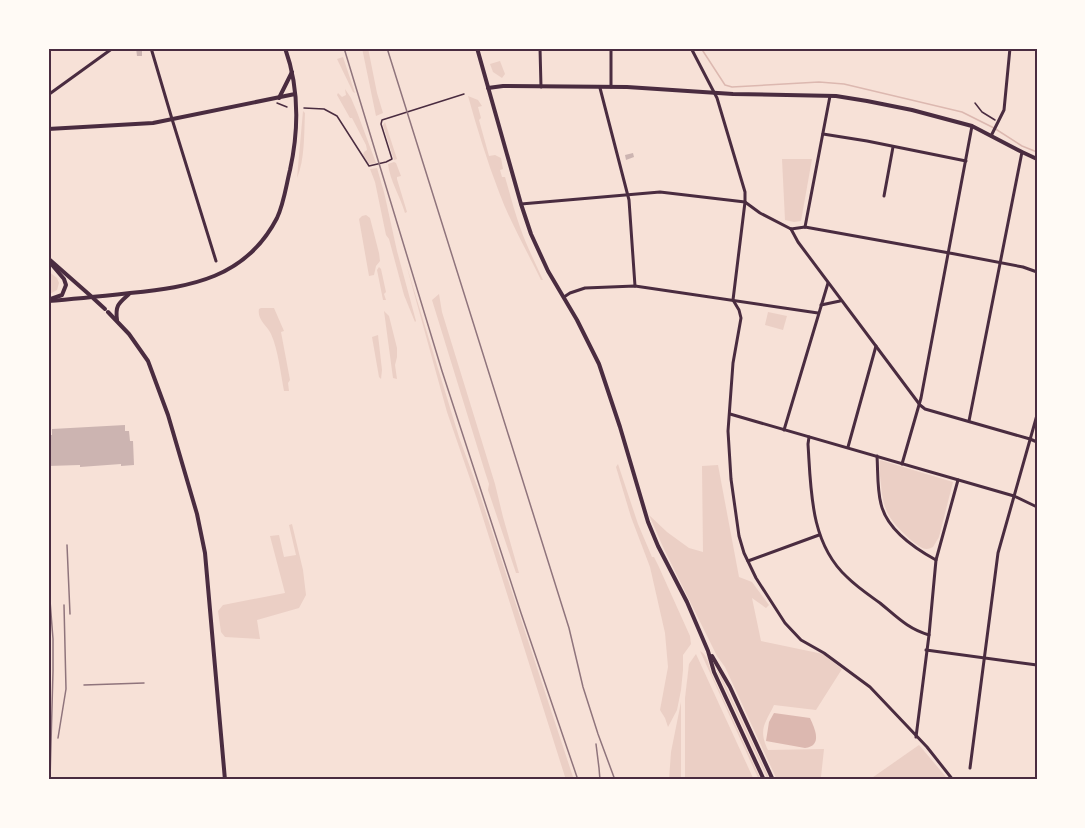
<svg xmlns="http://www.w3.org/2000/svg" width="1085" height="828" font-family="'PT Sans Narrow',sans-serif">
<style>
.green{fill:#ebcfc5}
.water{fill:#dcb8b0}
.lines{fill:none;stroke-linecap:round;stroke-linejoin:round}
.stream{stroke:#dcb8b0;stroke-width:1.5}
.building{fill:#ccb4b1}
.path{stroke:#4a2c40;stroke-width:1.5}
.minor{stroke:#4a2c40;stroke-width:3}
.tertiary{stroke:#4a2c40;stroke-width:4}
.secondary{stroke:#4a2c40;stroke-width:4}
.rail{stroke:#8f747c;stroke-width:1.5}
.neatline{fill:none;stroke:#4a2c40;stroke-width:2}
</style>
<rect width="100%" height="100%" fill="#f7e1d7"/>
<!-- green -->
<g class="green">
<path d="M362,48H368L377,93L383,113L376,116Z"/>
<path d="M343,57L355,93L353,92L337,59Z"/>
<path d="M500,61L505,74L502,78L493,72L490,64Z"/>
<path d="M345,89L351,98L357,112L376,163L369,164L363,155L364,152L367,150L366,145L352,118H350L337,95L338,93L342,97L346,95Z"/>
<path d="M468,96L478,100L482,106L478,107L481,118L479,120L489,156L495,155L501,158L503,169L500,170L502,177H505C510,194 514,210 520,227C526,245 535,262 543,280H541C527,251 510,222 499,192C487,161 477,128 468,96Z"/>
<path d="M303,111L305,113C304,132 305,160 297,178Z"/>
<path d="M385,122L397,159L394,160L383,125Z"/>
<path d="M782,159H812L801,221L794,222L785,220Z"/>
<path d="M394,162L396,163L401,176L397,177V179L407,212L405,213C400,196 390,181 388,164Z"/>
<path d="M377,168L384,192L397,251L416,321L415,322L404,295L389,239L386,235L375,182L370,169Z"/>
<path d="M366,215L370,218L379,253L380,261L376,266L374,275L369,276L359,219L362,216Z"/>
<path d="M406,264L459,437L479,492L574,780H566L477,499L447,412Z"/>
<path d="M379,267L381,269L386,292L384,294L386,300H383L377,270Z"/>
<path d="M48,271L57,278L59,283L57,290L48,295Z"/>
<path d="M439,294L442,312L495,484L503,517L519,573H516L488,490L489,484L485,472L432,300Z"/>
<path d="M261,308H274L284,331L281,332L290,380L288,383L289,391H284C281,375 278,349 271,334C267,325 257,320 259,309Z"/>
<path d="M384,311L389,316L397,348V357L395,365L397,379L393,378Z"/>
<path d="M768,312L787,316L783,330L765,325Z"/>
<path d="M378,335L382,370L381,379L379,377L372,337Z"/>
<path d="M880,460L953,482L939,537L933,547C924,552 919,546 912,541C891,522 883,513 881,484C880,476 879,468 880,460Z"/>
<path d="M618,464L638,524L652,557H654L658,565L690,636L691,644L683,655V670L681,690L677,710L668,727L665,718L660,710L668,667L665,633L650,567L631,517L616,467Z"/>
<path d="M718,465L739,577L752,582L769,605L766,608L752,598L761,641L823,654L842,669L816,710L774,705C765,724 758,729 768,750L824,749L821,777L835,780H777L725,667L717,656L663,547L649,515L667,532L689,548L703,552L702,466Z"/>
<path d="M292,524L303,570L306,595L299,608L257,620L260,639L225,637L221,632L218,611L223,605L285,593L270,536L279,535L284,557L296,555L289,525Z"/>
<path d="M700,651C708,655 709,667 712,675L761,780H759Z"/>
<path d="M696,654L754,780H685V698L689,664Z"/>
<path d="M716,669L721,676L770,780H768Z"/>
<path d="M681,702V780H669L671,752Z"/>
<path d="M919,745L946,777L942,780H869Z"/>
</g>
<!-- water -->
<path class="water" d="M774,713L810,718C815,729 823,746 805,748L766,741L769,722Z"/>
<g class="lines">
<!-- stream -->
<path class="stream" d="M701,48L725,85L732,87L819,82L844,84L962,112L994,128L1022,146L1037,152"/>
</g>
<!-- building -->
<g class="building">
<path d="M136,48H142V56H137Z"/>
<path d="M633,153L634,157L626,160L625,155Z"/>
<path d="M125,425V431H129L130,441H133L134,465L121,466V464L80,467V465L48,466V435H52V429Z"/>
</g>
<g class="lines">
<!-- path -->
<g class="path">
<path d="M277,103L287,107"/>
<path d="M975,103L982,112L995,120"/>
<path d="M304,108L324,109L337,116L369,166L386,162L392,159L381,124L382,120L464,94"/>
</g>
<!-- minor -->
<g class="minor">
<path d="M151,48L172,119L216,261"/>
<path d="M540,48L541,87"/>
<path d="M611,48V87"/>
<path d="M691,48L717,98L745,192V202L733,300L739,310L741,318L733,363L728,431L731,479L739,536L744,553L756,578L785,623L801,640L824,653L870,687L927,747L953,780"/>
<path d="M600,88L629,200L635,286"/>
<path d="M48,95L113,48"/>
<path d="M823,134L867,141L966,161"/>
<path d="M991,136L1004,110L1010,48"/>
<path d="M884,196L893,147"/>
<path d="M521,204L660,192L745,202L760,213L791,229"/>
<path d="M805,227L830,96"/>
<path d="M791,229L798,242L920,405L925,409L1030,439L1037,442"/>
<path d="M791,229L805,227L955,254L1023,267L1037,272"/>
<path d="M564,297L570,293L585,288L635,286L818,313"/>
<path d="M821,305L840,301"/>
<path d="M730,414L1014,496L1037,507"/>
<path d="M969,421L1022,152"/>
<path d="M784,430L828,283"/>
<path d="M809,437L808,444C811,490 810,543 847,577C857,587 869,595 880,603C897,617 908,629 929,635"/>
<path d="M848,447L876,346"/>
<path d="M877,456C878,471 877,489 881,504C887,530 914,548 936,560"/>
<path d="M902,464L921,398L972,126"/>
<path d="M748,561L819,535"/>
<path d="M926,650L1037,665"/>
<path d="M916,737L929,635L936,560L958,480"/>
<path d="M970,768L998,553L1037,415"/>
</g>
<!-- tertiary -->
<g class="tertiary">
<path d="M48,129L153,123L295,94"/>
<path d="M50,260L92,297"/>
<path d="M117,320C115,305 119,303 129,294"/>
</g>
<!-- secondary -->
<g class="secondary">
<path d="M477,48L521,204L531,234L548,271L577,320L599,364L620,427L648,522L658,546L687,602L708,651L714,672L764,780"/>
<path d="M488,88L503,86L627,87L733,94L836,96L867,101L912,110L972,126L1022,152L1037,159"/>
<path d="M279,98L292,72"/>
<path d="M48,260L64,279L66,285L62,295L48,300"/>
<path d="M93,298L105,309"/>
<path d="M48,301C75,299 103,296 130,293C191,287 246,278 277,218C284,203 286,186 290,170C299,129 299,87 285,48"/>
<path d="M108,312L129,334L148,361L168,415L197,514L205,553L225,780"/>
<path d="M712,656L730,687L773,780"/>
</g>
<!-- rail -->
<g class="rail">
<path d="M344,48L442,371L521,613L578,780"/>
<path d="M387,48L569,628L583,687L598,734L615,780"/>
<path d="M67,545L70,614"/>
<path d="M48,575L53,639V671L50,780"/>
<path d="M84,685L144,683"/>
<path d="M58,738L66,689L64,605"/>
<path d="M596,744L599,768L600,780"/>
</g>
</g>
<!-- border -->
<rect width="1085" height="828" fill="none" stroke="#fffaf5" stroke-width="99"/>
<rect x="50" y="50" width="986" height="728" class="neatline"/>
</svg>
